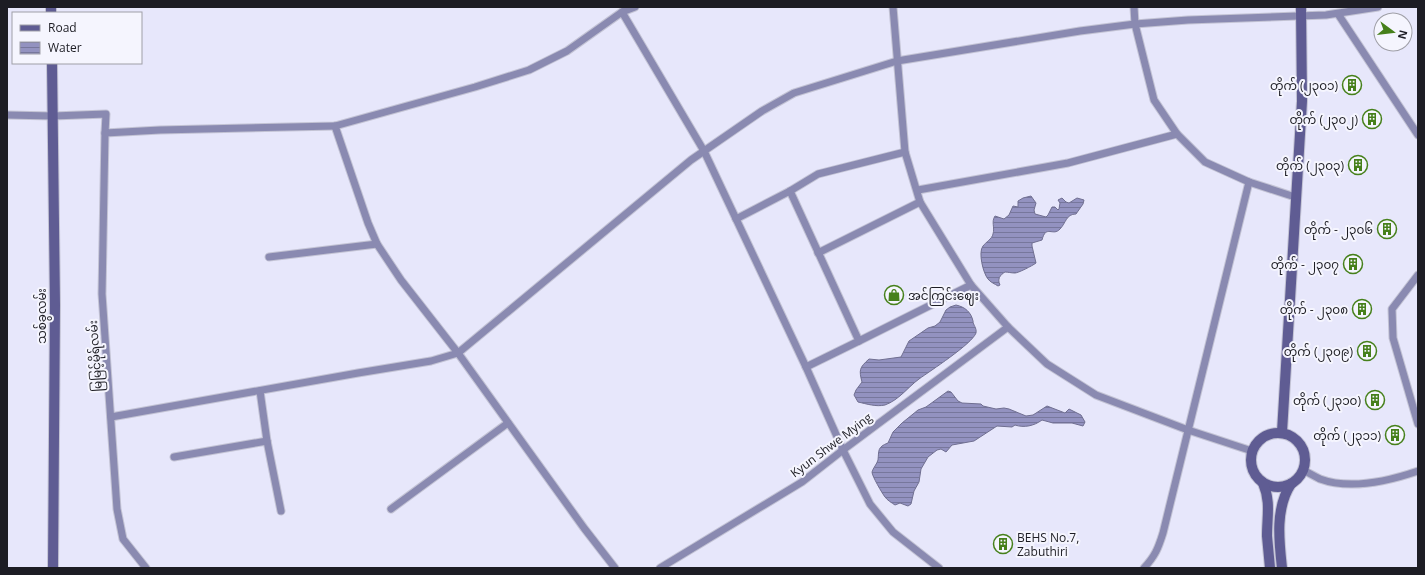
<svg xmlns="http://www.w3.org/2000/svg" width="1425" height="575" font-family="'Open Sans','Noto Sans Myanmar',sans-serif">
<style>
.water{fill:url(#water-rules);stroke:#706f91}
.lines{fill:none;stroke-linecap:round;stroke-linejoin:round}
.minor-casing{stroke:#c3c3d4;stroke-width:9}
.secondary-casing{stroke:#c3c3d4;stroke-width:12}
.minor{stroke:#8a8ab1;stroke-width:7}
.secondary{stroke:#5f5c93;stroke-width:10}
.labels{text-anchor:middle;dominant-baseline:central;stroke-width:4;stroke-linejoin:round;paint-order:stroke}
.poi-label{font-size:12px;fill:#1d1d24;stroke:#f5f5fe;text-anchor:end}
.street-label{font-size:12px;fill:#1d1d24;stroke:#f5f5fe}
</style>
<defs>
<pattern id="water-rules" width="6" height="5" patternUnits="userSpaceOnUse"><rect width="6" height="5" fill="#9392c0"/><path d="M0 2.5h6" fill="none" stroke="#77779c"/></pattern>
</defs>
<rect width="100%" height="100%" fill="#e7e7fb"/>
<!-- water -->
<g class="water">
<path d="M1031,196L1036,203L1034,210L1035,214L1046,217L1048,215L1052,207H1055L1058,210L1059,209L1060,203L1058,200L1062,198L1066,202L1069,203L1077,198L1084,200L1083,204L1076,214C1066,214 1066,223 1060,229C1053,237 1046,224 1042,240L1032,243V246L1036,263C1032,266 1018,273 1015,273C1011,273 1008,272 1005,272C1000,275 997,279 1000,285L998,286C995,284 990,282 988,279C983,273 978,252 983,246C986,242 992,239 993,234C995,227 991,222 995,216L1004,219L1009,215L1013,206L1018,207V201L1023,198Z"/>
<path d="M956,305C965,307 971,312 973,321C973,325 977,328 976,333C972,344 930,371 919,379C908,387 899,400 885,405C876,407 867,404 858,402L854,395L856,390L862,382C859,370 859,368 869,359L879,360L901,357L909,341L928,328L935,326L940,322L946,310L950,307Z"/>
<path d="M948,391L951,392L958,401L962,403L981,404L983,406L996,409L1004,408L1009,409L1026,416L1033,415L1047,406L1065,413L1069,409L1081,415L1085,422L1083,426L1072,423H1053L1042,420C1034,426 1024,428 1015,425L1012,427L997,426L974,441L952,445L946,452L941,449L937,450L928,457L921,469L919,482L914,491L911,504L908,506L900,503L895,505C892,503 887,500 885,497C882,493 872,476 872,472C873,468 877,464 878,460C879,451 877,447 888,443L893,432L902,423L918,410L926,407Z"/>
</g>
<g class="lines">
<defs>
<g id="minor">
<path d="M893,7L905,152L920,202L971,285L1008,327L1047,364L1096,395L1188,430L1252,451"/>
<path d="M1134,7L1135,24L1154,100L1177,134L1205,162L1249,182L1295,197"/>
<path d="M622,12L704,151L806,367L843,450L870,504L893,532L939,568"/>
<path d="M1338,14L1418,135"/>
<path d="M7,115L53,116L106,114L105,133L160,130L335,126L475,87L529,70L567,51L622,12L635,7"/>
<path d="M335,126L368,223L377,244L401,280L458,353L584,528L615,568"/>
<path d="M105,133L102,294L117,509L123,539L146,568"/>
<path d="M918,190L1068,163L1177,134"/>
<path d="M790,191L859,341L806,367"/>
<path d="M736,219L790,191L818,174L905,152"/>
<path d="M818,253L920,202"/>
<path d="M269,257L377,244"/>
<path d="M1418,275L1392,309L1393,338L1418,424"/>
<path d="M859,341L971,285"/>
<path d="M260,391L267,441L281,511"/>
<path d="M111,417L358,373L431,361L458,353L691,160L762,111L794,93L897,61L1080,31L1135,24L1188,20L1326,15L1378,7"/>
<path d="M174,457L267,441"/>
<path d="M1303,470C1309,473 1314,476 1320,479C1350,490 1389,481 1418,471"/>
<path d="M391,509L508,423"/>
<path d="M660,568L802,482L843,450L1008,327"/>
<path d="M1144,568C1155,556 1158,549 1163,533L1249,182"/>
</g>
<g id="secondary">
<path d="M51,7V13"/>
<path d="M52,63L55,305L53,568"/>
<path d="M1282,432L1302,101L1301,7"/>
<circle cx="1278" cy="460" r="27"/>
<path d="M1263,483C1271,502 1267,516 1267,536C1268,547 1269,557 1270,568"/>
<path d="M1282,568C1279,541 1275,508 1291,484"/>
</g>
</defs>
<!-- minor casing -->
<use href="#minor" class="minor-casing"/>
<!-- secondary casing -->
<use href="#secondary" class="secondary-casing"/>
<!-- minor -->
<use href="#minor" class="minor"/>
<!-- secondary -->
<use href="#secondary" class="secondary"/>
</g>
<!-- icons -->
<defs>
<symbol id="building-ring" viewBox="-11 -11 22 22"><circle r="9.5" fill="#f5f5fe" stroke="#46801b" stroke-width="1.5"/><path d="M-4-6H4V6H1V3H-1V6H-4ZM-2.5-4.3h1.7v1.8h-1.7ZM.8-4.3h1.7v1.8H.8ZM-2.5-1h1.7V.8h-1.7ZM.8-1h1.7V.8H.8Z" fill="#46801b"/></symbol>
<symbol id="shop-ring" viewBox="-11 -11 22 22"><circle r="9.5" fill="#f5f5fe" stroke="#46801b" stroke-width="1.5"/><path d="M-5-2.5h2.3a2.7 3.5 0 0 1 5.4 0H5L5.5 6h-11ZM-1.5-2.5h3a1.5 2.3 0 0 0-3 0Z" fill="#46801b"/></symbol>
</defs>
<g fill-rule="evenodd">
<use href="#building-ring" x="1341" y="74" width="22" height="22"/>
<use href="#building-ring" x="1361" y="108" width="22" height="22"/>
<use href="#building-ring" x="1347" y="154" width="22" height="22"/>
<use href="#building-ring" x="1376" y="218" width="22" height="22"/>
<use href="#building-ring" x="1342" y="253" width="22" height="22"/>
<use href="#shop-ring" x="883" y="284" width="22" height="22"/>
<use href="#building-ring" x="1351" y="298" width="22" height="22"/>
<use href="#building-ring" x="1356" y="340" width="22" height="22"/>
<use href="#building-ring" x="1364" y="389" width="22" height="22"/>
<use href="#building-ring" x="1384" y="424" width="22" height="22"/>
<use href="#building-ring" x="992" y="533" width="22" height="22"/>
</g>
<g class="labels">
<!-- poi labels -->
<g class="poi-label">
<text x="1338" y="85">တိုက် (၂၃၀၁)</text>
<text x="1358" y="119">တိုက် (၂၃၀၂)</text>
<text x="1344" y="165">တိုက် (၂၃၀၃)</text>
<text x="1373" y="229">တိုက် - ၂၃၀၆</text>
<text x="1339" y="264">တိုက် - ၂၃၀၇</text>
<text x="908" y="295" text-anchor="start">အင်ကြင်းဈေး</text>
<text x="1348" y="309">တိုက် - ၂၃၀၈</text>
<text x="1353" y="351">တိုက် (၂၃၀၉)</text>
<text x="1361" y="400">တိုက် (၂၃၁၀)</text>
<text x="1381" y="435">တိုက် (၂၃၁၁)</text>
<text x="1017" y="537" text-anchor="start">BEHS No.7,<tspan x="1017" dy="14">Zabuthiri</tspan></text>
</g>
<!-- street labels -->
<g class="street-label">
<text transform="translate(41 316) rotate(-90)">သစ်ခွလမ်း</text>
<text transform="translate(95 356) rotate(-94)">မြမြင့်မိုရ်လမ်း</text>
<text transform="translate(831 445) rotate(-37)">Kyun Shwe Mying</text>
</g>
</g>
<!-- border -->
<rect width="1425" height="575" fill="none" stroke="#1d1d24" stroke-width="16"/>
<!-- legend -->
<rect x="12" y="12" width="130" height="52" fill="#f5f5fe" stroke="#9f9fa7"/>
<rect x="20" y="25" width="20" height="6" fill="#5f5c93" stroke="#9f9fa7"/>
<text x="48" y="32" font-size="12" fill="#1d1d24">Road</text>
<rect x="20" y="42" width="20" height="12" fill="url(#water-rules)" stroke="#9f9fa7"/>
<text x="48" y="52" font-size="12" fill="#1d1d24">Water</text>
<!-- north arrow -->
<g transform="translate(1393 32) rotate(105)"><circle r="19" fill="#f5f5fe" stroke="#9f9fa7"/>
<path d="M0-3L7 15L0 10L-7 15Z" fill="#46801b"/>
<text y="-6" font-size="11" font-weight="bold" text-anchor="middle" fill="#1d1d24">N</text>
</g>
</svg>
